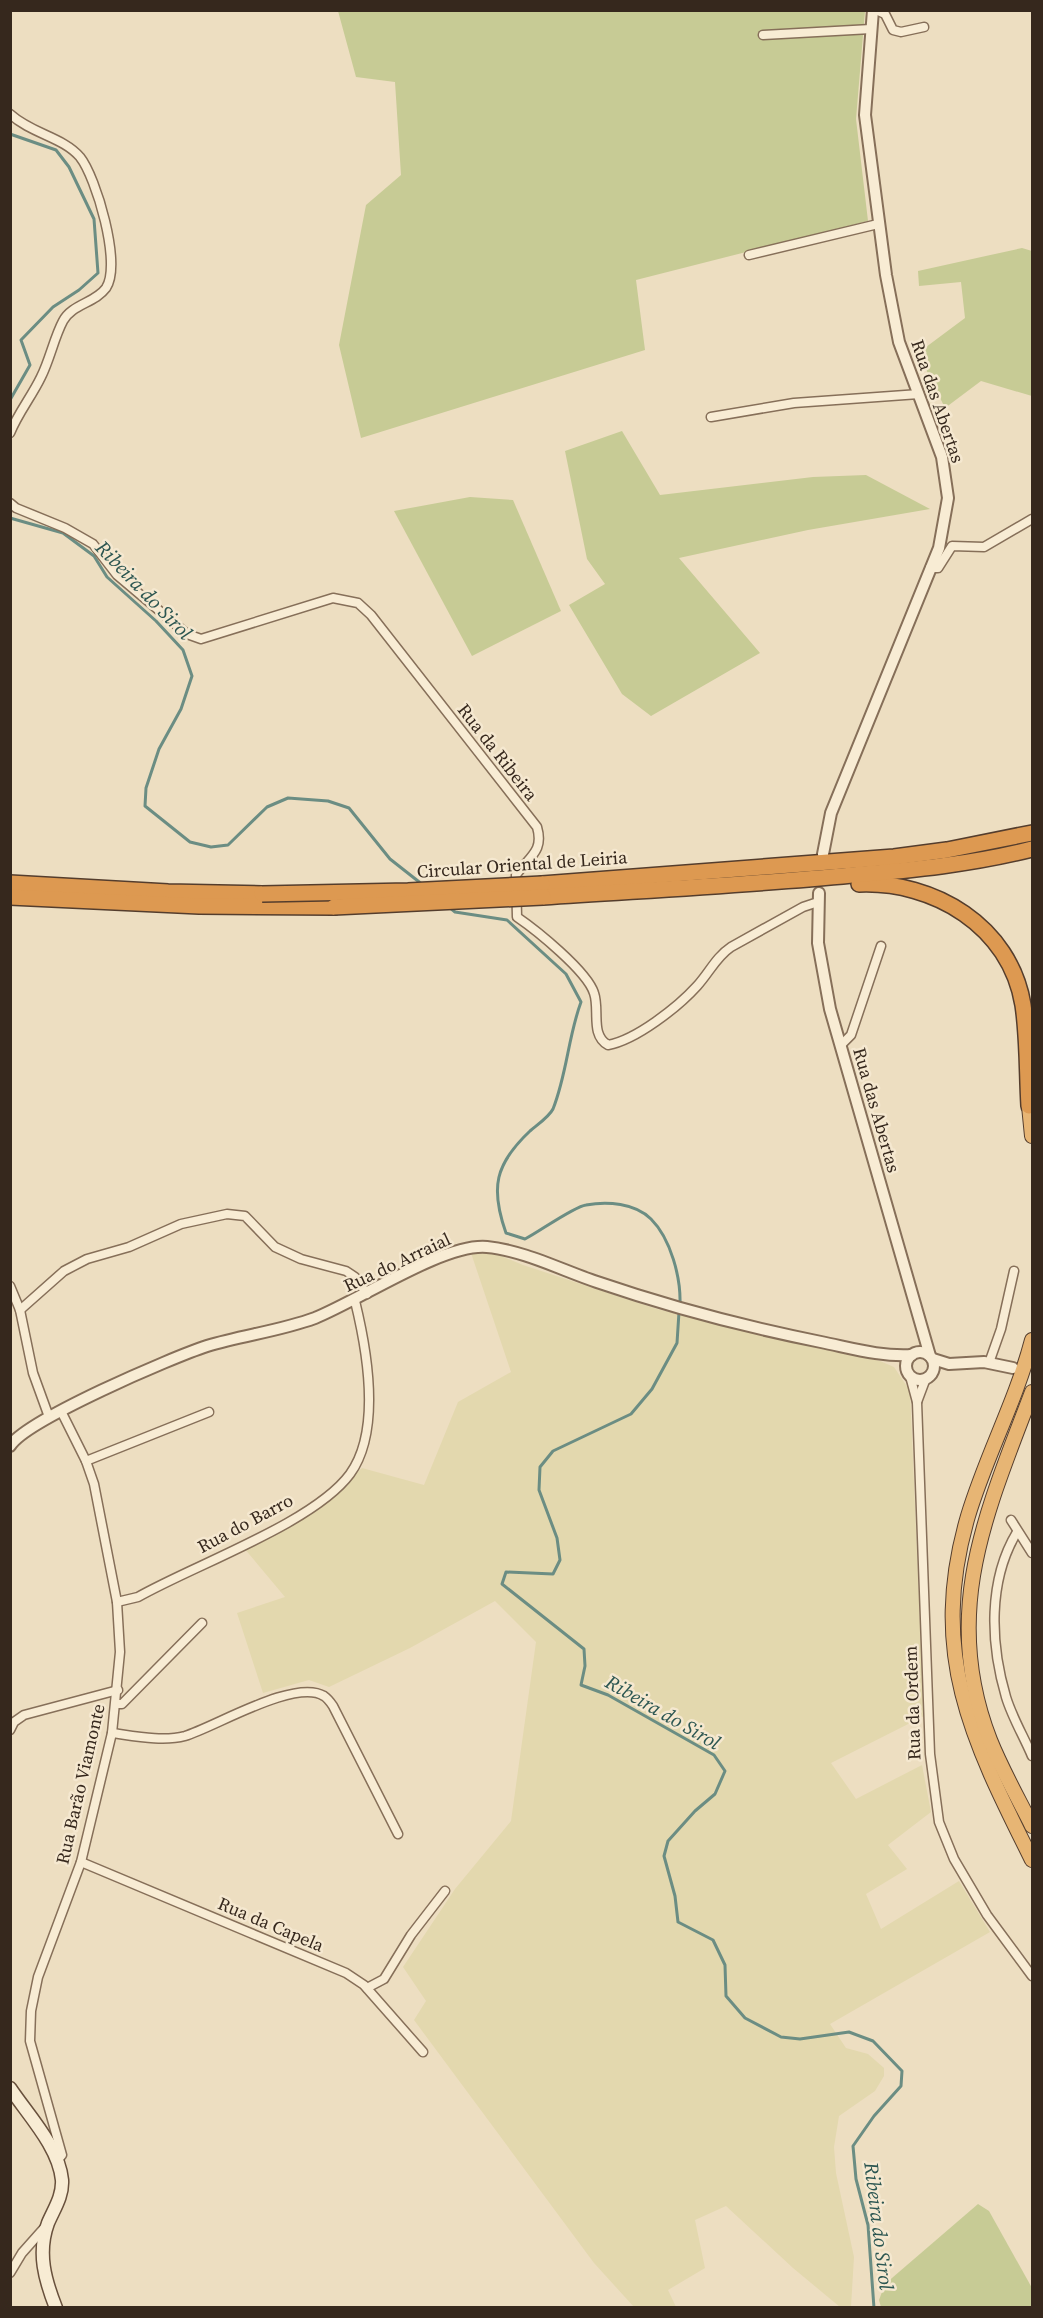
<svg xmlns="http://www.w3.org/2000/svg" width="1043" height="2318" font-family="'Source Serif 4',serif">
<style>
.farmland{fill:#e3d8ae}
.green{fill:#c7cb95}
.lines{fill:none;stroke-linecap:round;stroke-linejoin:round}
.stream{stroke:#6b8d83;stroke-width:3}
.minor-casing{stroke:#866f59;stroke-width:11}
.tertiary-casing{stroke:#866f59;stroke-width:14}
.secondary-casing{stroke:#68503c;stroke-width:15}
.trunk-casing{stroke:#543d2d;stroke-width:16}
.motorway-casing{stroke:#543d2d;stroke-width:18}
.minor{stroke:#f8ecd4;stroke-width:8}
.tertiary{stroke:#f8ecd4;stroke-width:10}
.secondary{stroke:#f8ecd4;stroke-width:12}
.trunk{stroke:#e7b574;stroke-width:14}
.motorway{stroke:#dd9951;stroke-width:15}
.motorway-bridge-casing{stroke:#543d2d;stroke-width:18;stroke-linecap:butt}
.motorway-bridge{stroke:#dd9951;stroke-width:15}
.labels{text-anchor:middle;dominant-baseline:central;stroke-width:5;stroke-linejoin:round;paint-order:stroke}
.street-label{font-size:18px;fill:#36281d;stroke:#f5e8d0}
.water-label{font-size:20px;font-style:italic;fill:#2c5651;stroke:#f5e8d0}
</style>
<rect width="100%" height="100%" fill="#eddec1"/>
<!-- farmland -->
<path class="farmland" d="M470,1250L489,1251L523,1265L657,1309L880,1361L894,1367L910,1391L924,1716L831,1763L856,1799L922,1765L931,1812L888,1845L907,1869L866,1894L881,1929L959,1881L990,1932L830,2024L846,2048L868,2054L884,2068V2076L875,2091L839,2116L834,2147L836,2173L854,2257L851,2307H840L793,2268L726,2206L695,2220L705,2268L668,2290L676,2307H634L594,2263L414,2020L426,2001L403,1967L455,1889L511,1821L536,1642L495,1601L410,1648L329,1687L309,1680L263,1693L237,1613L285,1597L244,1548L309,1514L362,1468L424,1485L458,1402L511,1372Z"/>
<!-- green -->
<g class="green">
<path d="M338,11H865L856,119L868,221L636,280L645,350L361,438L339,345L366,205L401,175L395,82L356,77Z"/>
<path d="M1022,248L1032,251V396L981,381L945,408L918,353L965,318L961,282L919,286L918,271Z"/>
<path d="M622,431L660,495L813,477L866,475L930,509L808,530L679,558L760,653L651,716L622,694L569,605L605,584L587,559L565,451Z"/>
<path d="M470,497L513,500L561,611L472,656L394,511Z"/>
<path d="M978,2204L989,2211L1032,2288V2307H881L879,2300L885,2284Z"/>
</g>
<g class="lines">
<!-- stream -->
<g class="stream">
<path d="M10,134L56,150L69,167L94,219L98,273L79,290L53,307L21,340L30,365L10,400"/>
<path d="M10,518L63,533L94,556L107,577L156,621L183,650L192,676L181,709L159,749L146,788L145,806L190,842L211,847L228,845L267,807L288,798L328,801L349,808L390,859L423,885"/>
<path d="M449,907L455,912L507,920L566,974L581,1002C568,1037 567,1074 553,1109C549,1117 537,1125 530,1131C495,1164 490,1188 506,1233L525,1239C539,1232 573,1207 586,1205C607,1201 635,1203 651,1219C671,1239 681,1278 680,1305"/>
<path d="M679,1312L677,1343L652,1389L631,1414L553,1451L540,1467L539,1490L557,1538L560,1560L553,1574L506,1572L502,1584L584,1649L585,1666L581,1685L608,1695L714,1755L725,1771L715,1794L695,1811L668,1841L664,1856L675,1896L678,1922L713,1940L725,1965L726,1996L745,2018L781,2037L800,2039L849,2032L873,2041L902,2071L901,2086L874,2116L853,2146L856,2179L868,2225L874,2308"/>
</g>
<defs>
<g id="minor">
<path d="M876,10L885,14L893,30L901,32L924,27"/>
<path d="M763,35L871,29"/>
<path d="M10,114C32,134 63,137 80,157C96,177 122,264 106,288C95,303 72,304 63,321C54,338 50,359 41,377C32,396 18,413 10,433"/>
<path d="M749,255L878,224"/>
<path d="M711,417L794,403L919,394"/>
<path d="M10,503L16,508L65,528L93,544L117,575L187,634L201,639L333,598L358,603L371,615L537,827C544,851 530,856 516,875L517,917C536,930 587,971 594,993C600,1010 590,1035 608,1045C636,1040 678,1007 697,986C709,973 716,957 731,947L803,907L818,902"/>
<path d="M930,568H938L952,546L984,547L1032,519"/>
<path d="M841,1045L851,1035L881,946"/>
<path d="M10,1286L20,1310L33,1373L49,1417"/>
<path d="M20,1310L64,1271L87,1259L129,1247L181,1224L227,1214L245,1216L275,1247L301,1259L346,1271L355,1277L367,1294"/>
<path d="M989,1363L1001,1329L1014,1271"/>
<path d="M910,1376L917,1402L930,1754L939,1822L954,1859L987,1915L1032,1976"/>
<path d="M917,1402L926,1378"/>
<path d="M86,1461L209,1412"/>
<path d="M1011,1520L1032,1553"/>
<path d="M1017,1532C988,1580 990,1643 1006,1697C1012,1717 1024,1737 1032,1756"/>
<path d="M117,1602L138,1597C194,1565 314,1523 350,1474C382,1430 367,1350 355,1301"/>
<path d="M116,1704H122L202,1623"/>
<path d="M10,1730L14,1722L24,1715L118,1690"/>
<path d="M112,1733C134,1736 163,1742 185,1736C215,1727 295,1678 324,1696C327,1698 331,1703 333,1706L398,1834"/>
<path d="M81,1862L346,1973L364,1985L423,2052"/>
<path d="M367,1988L384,1979L411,1935L445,1891"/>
<path d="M57,2161L62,2155L30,2041L31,2011L38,1977L81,1862L112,1733L120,1652L117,1602L94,1484L86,1461L61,1411"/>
<path d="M10,2273L22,2253L46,2226"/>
</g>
<g id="tertiary">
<path d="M823,854L831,813L939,548L948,498L942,457L899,342L886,275L865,115L873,10"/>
<path d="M819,893L818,943L830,1009L930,1356"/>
<circle cx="920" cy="1366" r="14"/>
<path d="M933,1359L949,1364L984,1362L1013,1368"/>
<path d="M10,1446C26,1420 173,1357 207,1346C243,1335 280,1331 315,1318C360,1300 444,1243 487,1247C522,1250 564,1271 597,1282C670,1307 746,1327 821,1342C851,1348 881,1357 912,1355"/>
</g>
<path id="secondary" d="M10,2088C28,2115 59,2147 62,2180C63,2196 54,2209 48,2223C37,2253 45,2280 56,2308"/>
<g id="trunk">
<path d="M1029,1106L1032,1136"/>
<path d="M1032,1340C1016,1401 986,1456 968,1516C928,1653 972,1740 1032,1860"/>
<path d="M1032,1392C987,1511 940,1612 990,1740C1002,1770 1018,1798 1032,1826"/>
</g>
<g id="motorway">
<path d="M10,883L168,892L262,894"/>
<path d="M542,884L894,857L947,850L1032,833"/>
<path d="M859,884C934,881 1010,926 1023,1005C1028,1038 1027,1073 1029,1106"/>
<path d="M10,897L199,906L334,907"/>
<path d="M543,897C646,890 750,885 852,875C913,870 973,864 1032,849"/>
</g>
</defs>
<!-- minor casing -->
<use href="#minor" class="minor-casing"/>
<!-- tertiary casing -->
<use href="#tertiary" class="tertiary-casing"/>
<!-- secondary casing -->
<use href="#secondary" class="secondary-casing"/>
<!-- trunk casing -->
<use href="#trunk" class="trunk-casing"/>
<!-- motorway casing -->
<use href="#motorway" class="motorway-casing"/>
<!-- minor -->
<use href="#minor" class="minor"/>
<!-- tertiary -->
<use href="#tertiary" class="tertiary"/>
<!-- secondary -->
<use href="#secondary" class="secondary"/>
<!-- trunk -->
<use href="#trunk" class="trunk"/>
<!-- motorway -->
<use href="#motorway" class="motorway"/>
<defs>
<g id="motorway-bridge">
<path d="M262,894L408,891L542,884"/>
<path d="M334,907L543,897"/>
</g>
</defs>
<!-- motorway-bridge casing -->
<use href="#motorway-bridge" class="motorway-bridge-casing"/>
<!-- motorway-bridge -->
<use href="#motorway-bridge" class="motorway-bridge"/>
</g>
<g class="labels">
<!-- street labels -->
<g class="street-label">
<text transform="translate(938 401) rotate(71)">Rua das Abertas</text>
<text transform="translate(498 752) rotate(52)">Rua da Ribeira</text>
<text transform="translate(522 864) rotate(-4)">Circular Oriental de Leiria</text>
<text transform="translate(877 1110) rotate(74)">Rua das Abertas</text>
<text transform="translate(397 1262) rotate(-25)">Rua do Arraial</text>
<text transform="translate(245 1523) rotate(-28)">Rua do Barro</text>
<text transform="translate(912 1703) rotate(-92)">Rua da Ordem</text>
<text transform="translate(80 1784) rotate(-77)">Rua Barão Viamonte</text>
<text transform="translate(271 1924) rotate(23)">Rua da Capela</text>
</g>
<!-- water labels -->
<g class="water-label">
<text transform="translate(144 590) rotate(46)">Ribeira do Sirol</text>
<text transform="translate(663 1712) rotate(30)">Ribeira do Sirol</text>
<text transform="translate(879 2226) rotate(83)">Ribeira do Sirol</text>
</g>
</g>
<!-- border -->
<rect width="1043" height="2318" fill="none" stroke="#36281d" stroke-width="24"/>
</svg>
